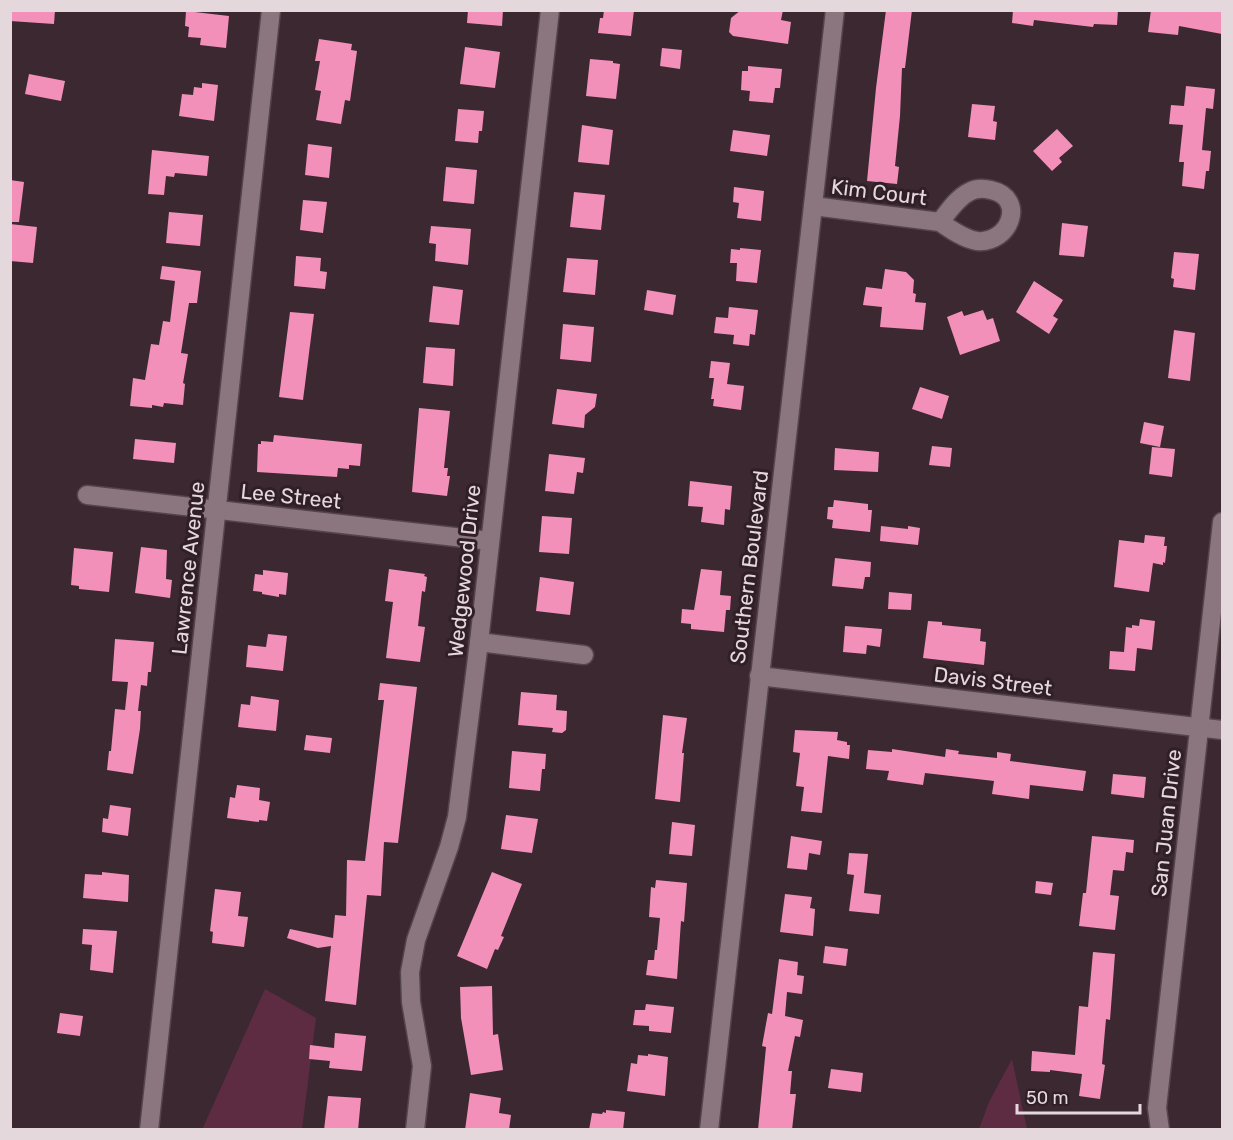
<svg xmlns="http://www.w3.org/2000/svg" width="1233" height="1140" font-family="Rubik,sans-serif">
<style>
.green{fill:#5e2c42}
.building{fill:#f290ba}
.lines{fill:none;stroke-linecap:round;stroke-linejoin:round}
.minor-casing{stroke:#54454b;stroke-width:21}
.tertiary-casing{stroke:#54454b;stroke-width:21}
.minor{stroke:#8b757e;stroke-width:18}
.tertiary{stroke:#8b757e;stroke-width:18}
.labels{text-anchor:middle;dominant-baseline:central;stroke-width:6;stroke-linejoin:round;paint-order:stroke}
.street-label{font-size:21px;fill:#e5d8dd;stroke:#301f26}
</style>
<rect width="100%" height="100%" fill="#3b2830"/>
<!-- green -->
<g class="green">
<path d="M265,989L316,1018L302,1129L202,1130Z"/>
<path d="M1012,1059L1027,1129H979L989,1102Z"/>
</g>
<!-- building -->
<g class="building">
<path d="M10,10H55L54,24L10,21Z"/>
<path d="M468,10H503L502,26L467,23Z"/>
<path d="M604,10H634L631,36L598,33L600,18H603Z"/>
<path d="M741,10H783L781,20L791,22L788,44L733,36L729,32L731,18Z"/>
<path d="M886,10H912L905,68H902L900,116L895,166L899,167L897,184L867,181L876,88Z"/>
<path d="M1013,10H1118L1117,25L1094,24L1093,27L1034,20L1033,26L1012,23Z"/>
<path d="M1151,10L1222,12V34L1179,26L1178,35L1148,32Z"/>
<path d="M186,11L229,16L226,48L200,45L201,38L188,37L189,27L185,26Z"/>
<path d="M319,39L352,44L351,50L357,51L350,101L345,100L341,124L316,120L321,91L315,90L320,61H315Z"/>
<path d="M465,47L500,52L495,88L460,84Z"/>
<path d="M662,48L682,50L680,69L660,66Z"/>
<path d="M590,59L613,61V63L620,64L616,99L586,96Z"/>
<path d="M748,66L782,69L780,88H775L773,103L749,101L750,91L741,90L742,71H748Z"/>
<path d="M29,74L65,81L61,101L25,94Z"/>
<path d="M202,83L218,85L214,121L179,116L182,94L193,95L194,87L202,88Z"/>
<path d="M1186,86L1215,89L1213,109L1206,108L1202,150L1211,151L1209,171H1206L1204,189L1182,186L1184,162H1179L1183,125L1169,124L1171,105L1184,106Z"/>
<path d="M972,104L995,106L993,121L997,122L995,140L968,137Z"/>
<path d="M458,109L484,111L482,131H479L478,143L455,141Z"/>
<path d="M582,125L613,130L609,165L578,162Z"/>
<path d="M1057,129L1073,146L1059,158L1062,162L1052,171L1033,151Z"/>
<path d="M733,130L770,135L767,156L730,151Z"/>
<path d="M308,144L332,147L329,178L305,175Z"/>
<path d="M152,150L209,156L207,176L175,173L174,177L166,176L164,195L148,194Z"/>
<path d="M446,167L477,170L474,204L443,201Z"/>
<path d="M10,180L24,182L19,222H10Z"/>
<path d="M734,187L764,191L761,221L737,218L739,203L733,202Z"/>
<path d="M574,192L605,195L601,230L570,227Z"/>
<path d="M303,200L327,202L323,233L300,230Z"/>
<path d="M169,212L203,215L200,246L166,243Z"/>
<path d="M1062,223L1088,226L1084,257L1059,255Z"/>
<path d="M10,224L37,227L33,263L10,261Z"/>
<path d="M431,226L471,229L468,265L435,261L436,244L429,243Z"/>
<path d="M740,248L761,250L757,283L736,281L737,263H730L731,249L740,250Z"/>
<path d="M1174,252L1199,254L1195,290L1173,287L1174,279L1171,278Z"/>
<path d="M296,256L321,258L320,271L327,272L325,289L294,286Z"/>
<path d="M567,258L598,260L595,295L563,292Z"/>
<path d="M162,266L201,271L197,303H189L181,353L188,354L183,383L185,384L183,405L164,403L163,407L152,405V408L130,406L133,378L145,380L151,344L159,345L163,321L170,322L175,281L160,279Z"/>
<path d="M885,269L906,272L914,280L913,293L916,294L915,302L926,303L923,330L880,327L882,307L863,305L866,287L882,289Z"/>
<path d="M1034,281L1063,300L1053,316L1058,319L1049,334L1016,312Z"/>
<path d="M433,286L463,290L459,325L429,322Z"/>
<path d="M647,290L676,295L673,315L644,310Z"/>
<path d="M729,307L758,310L755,335L750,334L749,346L733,344L734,335L714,333L716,317L728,318Z"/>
<path d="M983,310L987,320L993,318L1000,341L960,355L947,317L962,311L964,316Z"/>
<path d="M290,312L314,314L303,400L279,397Z"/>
<path d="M563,324L594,327L591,362L560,359Z"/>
<path d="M1174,330L1195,333L1190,381L1168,378Z"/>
<path d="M426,347L455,349L453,386L423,383Z"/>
<path d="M711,361L730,363L727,384L744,386L741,410L713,406L714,399H711L714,378H709Z"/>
<path d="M920,387L949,396L942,419L912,409Z"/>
<path d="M557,389L597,394L595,407L585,415L584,428L552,424Z"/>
<path d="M419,408L450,411L444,468H448L447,476H450L447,496L412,492Z"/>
<path d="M1144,422L1164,426L1160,447L1140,443Z"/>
<path d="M274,435L362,444L360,466L349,465V469L338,468L337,477L257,472L258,444H261V441L273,442Z"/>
<path d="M135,439L176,443L174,463L133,459Z"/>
<path d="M932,446L952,448L950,467L929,465Z"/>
<path d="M1152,447L1175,449L1172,477L1149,474Z"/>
<path d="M835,448L879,452L878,472L834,470Z"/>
<path d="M549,454L585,458L583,473L577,472L574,494L545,491Z"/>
<path d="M690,481L732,486L730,510L725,509L724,525L701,522L703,507L688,506Z"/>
<path d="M834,500L868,504V510H872L870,532L832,528L833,520L827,519L828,507H833Z"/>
<path d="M542,516L572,518L569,554L539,552Z"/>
<path d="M881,526L908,529V526L920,528L918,545L880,541Z"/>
<path d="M1145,535L1165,537L1164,546H1167L1165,563L1163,562V565L1153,563L1149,592L1114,587L1119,540L1144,543Z"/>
<path d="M141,547L167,550L166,579L172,580L170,598L135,593Z"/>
<path d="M74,548L113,552L109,592L79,589V586L71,585Z"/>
<path d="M835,558L871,562L870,577H865L863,589L832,586Z"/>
<path d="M389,569L425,574L424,576L427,577L425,592L422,591L418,626L425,627L420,662L386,658L393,602L385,601Z"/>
<path d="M701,569L722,571L720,595L731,596L730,610H726L724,632L691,629V624L681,623L682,609L694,610Z"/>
<path d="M263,570L288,573L286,595L279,594V597L262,594V592L253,591L255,574L263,575Z"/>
<path d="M540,577L574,582L570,615L536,611Z"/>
<path d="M889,592L912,594L911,610L888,609Z"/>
<path d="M1140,619L1155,621L1152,650L1137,648L1135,671L1109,669L1110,651L1124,652L1126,627L1132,628V625L1139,626Z"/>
<path d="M928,621L942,622V625L981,629L980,641L986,642L984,665L923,658Z"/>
<path d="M845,626L882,629L880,647L867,645L866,654L843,652Z"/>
<path d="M268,634L287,636L283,671L246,667L248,645L266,647Z"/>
<path d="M115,639L154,642L151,672H148L147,686L141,685L138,711H141L140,729L133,774L107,770L109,751H111L115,709L125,710L128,682L112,681Z"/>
<path d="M380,683L417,687L398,843L384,842L381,896L367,895L356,1005L325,1001L331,946L318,948L287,938L290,929L333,938L335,915L346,916L347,860L365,861L384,700H378Z"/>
<path d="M521,692L557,695L556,710L567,711L566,730L562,733L552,732L553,728L518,725Z"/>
<path d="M251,696L279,700L276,731L238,727L241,704L250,705Z"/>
<path d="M663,715L687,718L682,753H684L680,802L655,799Z"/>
<path d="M795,730L838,732L837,740L847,742V745H850L849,759L828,756L822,813L801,811L804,787L796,786L800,753L793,752Z"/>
<path d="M306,735L332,738L330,753L304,750Z"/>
<path d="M892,749L945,757L946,749L959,751L958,754L997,758V752L1011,754L1010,761L1086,771L1083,791L1030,785L1029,799L992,794L994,781L925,773L923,785L887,780L889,771L866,769L868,750L892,752Z"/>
<path d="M512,751L546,754L545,769H542L540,791L509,788Z"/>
<path d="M1113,774L1146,777L1144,798L1111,794Z"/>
<path d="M237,785L260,788L259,800L270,802L267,821L259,820V822L227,818L230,797L235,798Z"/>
<path d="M110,805L131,808L128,836L102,832L103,818L108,819Z"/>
<path d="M506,815L538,819L532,853L501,849Z"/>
<path d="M672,822L695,825L692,856L669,854Z"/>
<path d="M791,836L822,841L820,855L809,853L807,870L787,868Z"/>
<path d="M1092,836L1134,840L1133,853L1126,852L1124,871L1113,870L1110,895L1119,896L1115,930L1079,926L1083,893H1086Z"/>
<path d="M849,853L868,854L864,893L881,895L879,914L849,911L854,875L847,874Z"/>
<path d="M102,872L129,875L128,902L83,898L85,874L102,875Z"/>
<path d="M492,872L522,884L501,936L504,937L498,950L495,949L487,969L457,956Z"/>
<path d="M656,880L687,883L684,922L681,921L677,979L646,975L648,960H654L655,950H657L660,918L649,917L651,887L655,888Z"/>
<path d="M1036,881L1053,883L1051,895L1035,893Z"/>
<path d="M215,889L241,892L238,916L248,917L244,947L212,943L213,932L210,931Z"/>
<path d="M785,894L812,897L810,908L815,909L813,936L780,932Z"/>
<path d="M83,929L117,931L113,973L90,970L92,945L82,944Z"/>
<path d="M825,946L848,949L846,966L823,963Z"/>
<path d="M1093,952L1115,954L1110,1020L1106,1019L1102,1064L1105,1065L1100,1099L1079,1096L1082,1074L1050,1070V1072L1031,1071L1032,1051L1075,1055L1079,1006L1088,1007Z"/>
<path d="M779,959L798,962L797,975L804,976L802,994L787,992L785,1016L803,1020L800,1037L795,1036L788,1071H792L790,1094H796L792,1130H758L766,1047L762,1046L768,1013L772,1014Z"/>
<path d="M492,986L493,1035L498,1034L503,1070L471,1075L461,1018L460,987Z"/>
<path d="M646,1004L674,1007L671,1033L649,1031V1026L633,1025L635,1010H645Z"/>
<path d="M60,1013L83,1016L80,1036L57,1033Z"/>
<path d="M335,1033L366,1036L362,1071L329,1068L330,1061L309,1059L310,1045L334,1048Z"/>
<path d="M648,1054L668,1057L665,1096L627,1091L631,1063L637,1064L638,1055L648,1056Z"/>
<path d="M831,1069L863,1073L861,1092L828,1088Z"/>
<path d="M470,1093L501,1098L499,1113L511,1115L509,1130H465Z"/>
<path d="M328,1096L361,1098L358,1130H324Z"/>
<path d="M606,1110L625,1112L623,1130H589L592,1113L602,1114L603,1112L606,1113Z"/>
</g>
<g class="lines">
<defs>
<g id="minor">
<path d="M813,206L940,222C948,212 957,198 969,192C976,188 983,188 991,190C1027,198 1010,244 977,241C964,239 950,229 940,222"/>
<path d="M87,495L490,541"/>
<path d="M479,642L584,655"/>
<path d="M759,676L1222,730"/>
<path d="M149,1130L271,10"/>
<path d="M415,1130L422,1066L411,1002L410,972L416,940L449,847L457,817L479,642L550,10"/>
<path d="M1160,1130L1157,1108L1222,522"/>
</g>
<path id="tertiary" d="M709,1130L835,10"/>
</defs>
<!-- minor casing -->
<use href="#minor" class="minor-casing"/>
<!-- tertiary casing -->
<use href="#tertiary" class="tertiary-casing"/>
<!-- minor -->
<use href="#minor" class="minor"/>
<!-- tertiary -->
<use href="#tertiary" class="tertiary"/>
</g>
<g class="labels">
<!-- street labels -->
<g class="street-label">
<text transform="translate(879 192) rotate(7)">Kim Court</text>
<text transform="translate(291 496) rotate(6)">Lee Street</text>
<text transform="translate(749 567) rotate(-83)">Southern Boulevard</text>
<text transform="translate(188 568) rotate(-84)">Lawrence Avenue</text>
<text transform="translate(464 571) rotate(-84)">Wedgewood Drive</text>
<text transform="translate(993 681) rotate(7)">Davis Street</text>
<text transform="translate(1166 823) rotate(-84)">San Juan Drive</text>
</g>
</g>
<!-- border -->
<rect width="1233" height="1140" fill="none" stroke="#e5d8dd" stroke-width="24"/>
<!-- scale -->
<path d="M1017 1104v9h123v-9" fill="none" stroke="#e5d8dd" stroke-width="3"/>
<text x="1026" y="1104" font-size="18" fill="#e5d8dd" stroke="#301f26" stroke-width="4.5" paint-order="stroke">50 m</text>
</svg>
